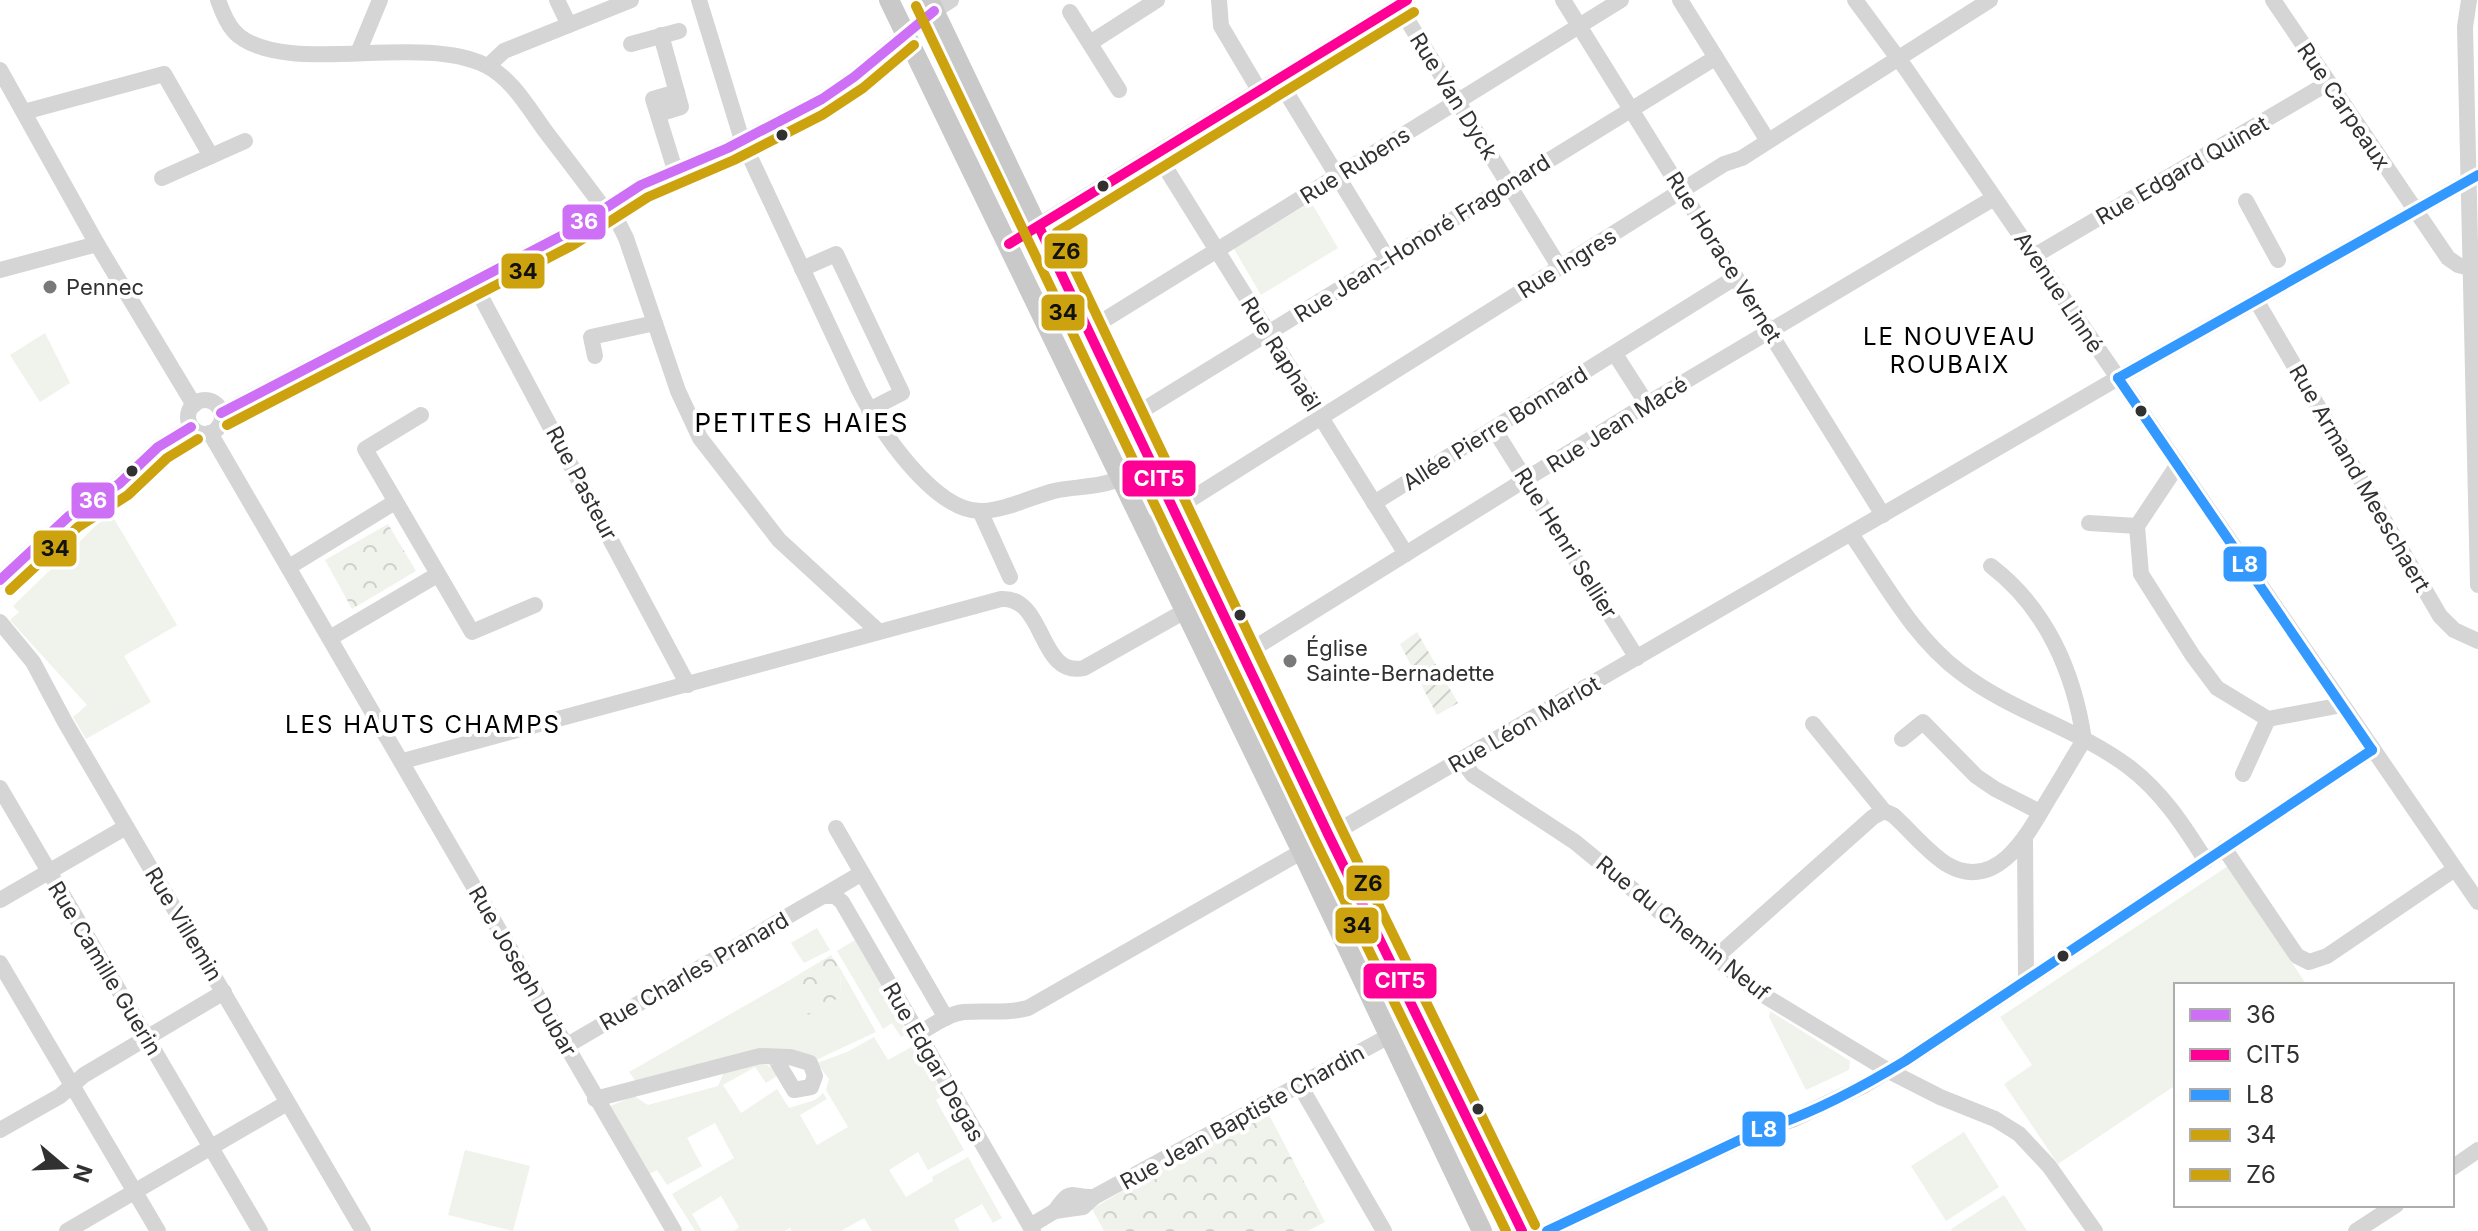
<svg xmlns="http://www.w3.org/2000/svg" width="2478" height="1231" font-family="Inter,sans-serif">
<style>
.grass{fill:#f0f3ec}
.forest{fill:url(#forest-crowns)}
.garden{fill:url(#garden-furrows)}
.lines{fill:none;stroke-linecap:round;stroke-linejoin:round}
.minor{stroke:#d5d5d5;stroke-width:16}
.major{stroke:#c9c9c9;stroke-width:20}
.bus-1-casing{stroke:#fff;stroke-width:16}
.bus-2-casing{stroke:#fff;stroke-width:16}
.bus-3-casing{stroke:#fff;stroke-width:16}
.bus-4-casing{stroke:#fff;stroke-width:16}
.bus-5-casing{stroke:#fff;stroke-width:16}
.bus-1{stroke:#ce70f6;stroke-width:10}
.bus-2{stroke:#ff0096;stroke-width:10}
.bus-3{stroke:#39f;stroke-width:10}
.bus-4{stroke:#cca30f;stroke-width:10}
.bus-5{stroke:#cca30f;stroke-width:10}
.bus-dot{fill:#313131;stroke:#fff;stroke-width:3}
.poi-dot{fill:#797979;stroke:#fff;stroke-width:3}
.labels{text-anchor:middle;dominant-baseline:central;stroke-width:8;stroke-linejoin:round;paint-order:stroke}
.street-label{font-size:22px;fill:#313131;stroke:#fff}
.poi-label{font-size:22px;fill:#313131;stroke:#fff;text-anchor:start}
.neighbourhood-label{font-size:24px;letter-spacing:2px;fill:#000;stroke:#fff}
.quarter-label{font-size:26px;letter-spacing:2px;fill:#000;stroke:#fff}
.line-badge{stroke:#fff;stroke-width:3}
.badge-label{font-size:22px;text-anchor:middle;font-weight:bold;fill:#fff}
.pale-badge-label{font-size:22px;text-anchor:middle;font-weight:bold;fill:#111}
</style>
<defs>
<pattern id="forest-crowns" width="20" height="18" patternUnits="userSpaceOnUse" patternTransform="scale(2)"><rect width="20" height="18" fill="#f0f3ec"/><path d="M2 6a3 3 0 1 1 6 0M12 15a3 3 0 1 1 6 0" fill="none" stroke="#ced1cb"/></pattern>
<pattern id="garden-furrows" width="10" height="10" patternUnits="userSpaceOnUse" patternTransform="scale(2)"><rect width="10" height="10" fill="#f0f3ec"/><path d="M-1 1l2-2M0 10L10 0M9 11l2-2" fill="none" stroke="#ced1cb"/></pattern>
</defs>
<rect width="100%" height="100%" fill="#fff"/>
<!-- grass -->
<g class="grass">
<path d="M1311,202L1338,248L1261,295L1234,249Z"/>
<path d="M45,333L70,383L40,402L10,355Z"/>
<path d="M110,512L177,625L124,656L151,702L86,739L73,717L87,705L10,620L19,612L13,606Z"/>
<path d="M2228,866L2306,984L2176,985V1085L2058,1164L2004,1084L2032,1065L2000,1017Z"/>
<path d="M817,928L830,950L804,963L791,943Z"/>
<path d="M855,940L908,1033L901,1037L892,1023L883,1029L837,951Z"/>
<path d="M832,954L876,1032L814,1061L804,1055L637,1083L629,1072L788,981L809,1014L840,997L841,970Z"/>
<path d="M1770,1011L1850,1061L1849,1070L1806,1090L1769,1017Z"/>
<path d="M874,1037L888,1060L915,1045L944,1095L936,1100L964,1150L928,1170L918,1152L889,1170L906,1197L933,1181L932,1177L968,1157L1002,1218L993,1223L982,1204L954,1220L960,1231H872L864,1218L841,1231H792L790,1228L784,1231H734L739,1227L721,1196L692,1214L702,1231H695L672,1194L734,1158L715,1123L687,1138L702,1166L667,1185L657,1170L649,1174L608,1107L634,1096L648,1105L718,1086L724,1072C747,1064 759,1056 780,1074L766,1083L755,1067L723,1085L741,1113L777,1089L789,1108L815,1100L823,1093L827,1099L800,1115L817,1145L848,1127L826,1090L829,1079L817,1063L847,1052Z"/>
<path d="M1964,1132L1999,1187L1946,1221L1911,1166Z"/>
<path d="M465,1150L530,1166L513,1231L448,1215Z"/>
<path d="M2004,1195L2027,1231H1952L1951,1229Z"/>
</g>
<!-- forest -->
<g class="forest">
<path d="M388,524L416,571L352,609L325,560Z"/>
<path d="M831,955L841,970L840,997L808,1015L788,981Z"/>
<path d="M1265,1107L1325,1222L1308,1231H1104L1092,1209Z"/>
</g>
<!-- garden -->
<path class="garden" d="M1417,632L1458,703L1437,715L1400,644Z"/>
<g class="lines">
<!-- minor -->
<g class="minor">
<path d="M218,0C223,13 228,27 239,36C291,76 418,33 485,65C512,78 529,109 546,132C566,158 586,184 605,210"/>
<path d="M557,0L569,25"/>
<path d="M699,0L742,140L859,390C878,428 935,513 982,511C1006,510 1031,497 1054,491C1076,486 1100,488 1121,478"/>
<path d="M1219,0L1221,26L1259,90"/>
<path d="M1563,0L1883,515"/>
<path d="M1680,0L1768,141"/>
<path d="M1855,0L1906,69L2478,902"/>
<path d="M2273,0L2448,258L2458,265L2470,268"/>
<path d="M2469,0L2465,27L2478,585"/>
<path d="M1398,5L1560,268"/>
<path d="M1070,12L1119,90"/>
<path d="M1090,43L1157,0"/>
<path d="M631,44L679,31"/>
<path d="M358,53L380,0"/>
<path d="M488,66L504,51L631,0"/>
<path d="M0,70L97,244L194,405"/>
<path d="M1278,79L1388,259"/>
<path d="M24,112L164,74L211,156"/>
<path d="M658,114L681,107L661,35"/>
<path d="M1157,154L1406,554"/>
<path d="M675,170L653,99L677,92"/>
<path d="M162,178L245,141"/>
<path d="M2246,201L2278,260"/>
<path d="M610,206L626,238L678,391L700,438L779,540L878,631"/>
<path d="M1008,244L1407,0"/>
<path d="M2034,256L2328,83"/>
<path d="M802,269L836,254L902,393L869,410"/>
<path d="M0,270L97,244"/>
<path d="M473,282L688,685"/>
<path d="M2256,300L2440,616L2454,630L2478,641"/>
<path d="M1088,330L1621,0"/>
<path d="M1615,354L1647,404"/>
<path d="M595,356L591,337L655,323"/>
<circle cx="205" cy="417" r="17"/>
<path d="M221,413L567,233L598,215L641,185L728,148L822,99L854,77L934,11L951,0"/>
<path d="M421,415L365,449L472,632L535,605"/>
<path d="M1130,418L1715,58"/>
<path d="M1494,429L1637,658"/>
<path d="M210,433L674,1231"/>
<path d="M2177,466L2137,526L2141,574L2193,656L2217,688L2268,719L2342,705"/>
<path d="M1374,503L1736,277"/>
<path d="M980,511L1010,577"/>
<path d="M2089,523L2137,526"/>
<path d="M1145,528L1724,164L1742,158L1990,0"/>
<path d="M1851,534C1884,581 1913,637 1960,672C2012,712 2077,728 2129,767C2162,792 2184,826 2206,861"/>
<path d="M289,567L395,502"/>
<path d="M0,580L69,516L119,484L158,447L191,427"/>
<path d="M0,622L33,662L65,722L363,1231"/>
<path d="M330,638L437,575"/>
<path d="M1243,655L1647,404L1994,198"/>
<path d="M1813,724L1884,811L1893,815C1911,831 1928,853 1948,865C1998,893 2029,832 2049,798C2061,779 2072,759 2084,740C2074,672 2046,608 1991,566"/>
<path d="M1902,739L1923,722L1976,776L1995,789L2040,812"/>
<path d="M1461,760L1473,775L1575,842L1755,990L1889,1071L1940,1097L1995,1119L2019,1134L2049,1166L2095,1231"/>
<path d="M403,761L1001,599C1046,596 1038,678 1084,668L1185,611"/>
<path d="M2243,774L2268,719"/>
<path d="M0,788L260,1231"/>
<path d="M836,828L946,1018"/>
<path d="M2025,838L2026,981"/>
<path d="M2224,848L2297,956L2309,962L2327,956L2455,869"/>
<path d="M823,896L862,873"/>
<path d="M0,900L126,827"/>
<path d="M1715,958L1873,817L1884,811"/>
<path d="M0,963L158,1231"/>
<path d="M918,1034C932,1026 947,1014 964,1012C986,1010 1007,1014 1028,1008L1329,836L2118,378L2478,175"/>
<path d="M566,1046L807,905L823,896H835L842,902L1033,1231"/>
<path d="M1299,1084L1384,1231"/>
<path d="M595,1099L760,1056L790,1057L810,1063L815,1076L811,1087L794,1090L775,1058"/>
<path d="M0,1130L60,1096L84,1075L224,992"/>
<path d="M2452,1168L2478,1150"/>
<path d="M1055,1211C1072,1186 1069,1198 1094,1197"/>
<path d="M1030,1226L1055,1211L1083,1207L1094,1197L1389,1036"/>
<path d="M67,1231L287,1103"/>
<path d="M1547,1231L1761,1130L1792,1120L1865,1085L1905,1061L2372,750"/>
<path d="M2356,1231L2396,1205"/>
</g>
<!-- major -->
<g class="major">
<path d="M889,0L1302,852L1482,1231"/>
<path d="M929,0L1329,836L1522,1231"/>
</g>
<defs>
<g id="bus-1">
<path d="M221,413L567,233L641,185L728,148L822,99L854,77L934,11"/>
<path d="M0,580L69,516L119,484L158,447L191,427"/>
</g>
<g id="bus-2">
<path d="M1039,227L1329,836L1522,1231"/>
<path d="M1009,244L1407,0"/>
</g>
<g id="bus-3">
<path d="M2118,378L2372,750"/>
<path d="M2118,378L2478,175"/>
<path d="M1547,1231L1761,1130C1812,1114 1859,1089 1905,1061L2372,750"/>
</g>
<g id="bus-4">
<path d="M916,6L1316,842L1506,1231"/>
<path d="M227,425L573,245L648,197L734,160L822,115L863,88L914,45"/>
<path d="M10,590L78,527L128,495L167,458L198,439"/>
</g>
<path id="bus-5" d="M1414,12L1057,232L1342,830L1535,1225"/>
</defs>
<!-- bus-1 casing -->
<use href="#bus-1" class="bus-1-casing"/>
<!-- bus-2 casing -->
<use href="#bus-2" class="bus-2-casing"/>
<!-- bus-3 casing -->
<use href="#bus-3" class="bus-3-casing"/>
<!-- bus-4 casing -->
<use href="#bus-4" class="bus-4-casing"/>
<!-- bus-5 casing -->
<use href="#bus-5" class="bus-5-casing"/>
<!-- bus-1 -->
<use href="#bus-1" class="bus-1"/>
<!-- bus-2 -->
<use href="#bus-2" class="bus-2"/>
<!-- bus-3 -->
<use href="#bus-3" class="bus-3"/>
<!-- bus-4 -->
<use href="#bus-4" class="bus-4"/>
<!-- bus-5 -->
<use href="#bus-5" class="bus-5"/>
</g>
<!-- markers -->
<g class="bus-dot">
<circle cx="782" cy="135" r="7"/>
<circle cx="1103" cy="186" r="7"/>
<circle cx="2141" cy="411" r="7"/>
<circle cx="132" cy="471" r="7"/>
<circle cx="1240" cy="615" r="7"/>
<circle cx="2063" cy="956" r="7"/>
<circle cx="1478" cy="1109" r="7"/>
</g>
<g class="poi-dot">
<circle cx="50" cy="287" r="8"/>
<circle cx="1290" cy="661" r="8"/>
</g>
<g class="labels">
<!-- street labels -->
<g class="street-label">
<text transform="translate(1454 96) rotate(58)">Rue Van Dyck</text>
<text transform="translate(2344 106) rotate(56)">Rue Carpeaux</text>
<text transform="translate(1355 165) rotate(-32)">Rue Rubens</text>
<text transform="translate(2182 170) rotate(-30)">Rue Edgard Quinet</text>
<text transform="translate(1422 238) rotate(-32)">Rue Jean-Honoré Fragonard</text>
<text transform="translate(1724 257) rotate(58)">Rue Horace Vernet</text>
<text transform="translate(1567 263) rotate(-32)">Rue Ingres</text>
<text transform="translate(2059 292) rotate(56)">Avenue Linné</text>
<text transform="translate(1281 354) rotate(58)">Rue Raphaël</text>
<text transform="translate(1617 424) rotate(-32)">Rue Jean Macé</text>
<text transform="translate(1495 428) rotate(-32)">Allée Pierre Bonnard</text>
<text transform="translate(2360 478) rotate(60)">Rue Armand Meeschaert</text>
<text transform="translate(582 483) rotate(62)">Rue Pasteur</text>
<text transform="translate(1566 543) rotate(58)">Rue Henri Sellier</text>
<text transform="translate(1524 724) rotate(-30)">Rue Léon Marlot</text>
<text transform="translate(184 924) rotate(59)">Rue Villemin</text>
<text transform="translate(1683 928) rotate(39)">Rue du Chemin Neuf</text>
<text transform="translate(105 968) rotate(59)">Rue Camille Guerin</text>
<text transform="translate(523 971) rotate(60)">Rue Joseph Dubar</text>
<text transform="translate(694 971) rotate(-30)">Rue Charles Pranard</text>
<text transform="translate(934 1062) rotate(60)">Rue Edgar Degas</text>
<text transform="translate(1242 1117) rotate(-29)">Rue Jean Baptiste Chardin</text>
</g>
<!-- poi labels -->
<g class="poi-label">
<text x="66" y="287">Pennec</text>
<text x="1306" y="648">Église<tspan x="1306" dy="25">Sainte-Bernadette</tspan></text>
</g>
<!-- neighbourhood labels -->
<g class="neighbourhood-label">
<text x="1950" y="336">LE NOUVEAU<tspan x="1950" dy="28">ROUBAIX</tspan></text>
<text x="423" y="724">LES HAUTS CHAMPS</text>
</g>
<!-- quarter labels -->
<g class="quarter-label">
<text x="802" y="422">PETITES HAIES</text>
</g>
</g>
<g class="line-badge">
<rect x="561" y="203" width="46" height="38" rx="8" fill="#ce70f6"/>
<rect x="1043" y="232" width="46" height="38" rx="8" fill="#cca30f"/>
<rect x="500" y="252" width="46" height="38" rx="8" fill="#cca30f"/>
<rect x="1040" y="293" width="46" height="39" rx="8" fill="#cca30f"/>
<rect x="1121" y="459" width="76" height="39" rx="8" fill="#ff0096"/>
<rect x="70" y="481" width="46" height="39" rx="8" fill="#ce70f6"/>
<rect x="32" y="529" width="46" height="39" rx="8" fill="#cca30f"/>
<rect x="2222" y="545" width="46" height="38" rx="8" fill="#39f"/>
<rect x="1345" y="864" width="46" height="38" rx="8" fill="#cca30f"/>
<rect x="1334" y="906" width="46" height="39" rx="8" fill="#cca30f"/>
<rect x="1362" y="962" width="76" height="38" rx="8" fill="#ff0096"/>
<rect x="1741" y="1110" width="46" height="38" rx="8" fill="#39f"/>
</g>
<g class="badge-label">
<text x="584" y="229">36</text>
<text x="1159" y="486">CIT5</text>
<text x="93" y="508">36</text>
<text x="2245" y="572">L8</text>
<text x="1400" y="988">CIT5</text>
<text x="1764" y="1137">L8</text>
</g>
<g class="pale-badge-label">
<text x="1066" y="259">Z6</text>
<text x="523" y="279">34</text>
<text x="1063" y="320">34</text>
<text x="55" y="556">34</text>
<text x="1368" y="891">Z6</text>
<text x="1357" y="933">34</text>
</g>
<!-- legend -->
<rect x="2174" y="983" width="280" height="224" fill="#ffffff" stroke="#adadad" stroke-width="2"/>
<rect x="2190" y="1009" width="40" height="12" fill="#ce70f6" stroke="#adadad" stroke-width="2"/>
<text x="2246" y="1023" font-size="24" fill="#313131">36</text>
<rect x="2190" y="1049" width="40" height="12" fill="#ff0096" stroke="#adadad" stroke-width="2"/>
<text x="2246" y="1063" font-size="24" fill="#313131">CIT5</text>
<rect x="2190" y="1089" width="40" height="12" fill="#3399ff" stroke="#adadad" stroke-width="2"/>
<text x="2246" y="1103" font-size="24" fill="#313131">L8</text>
<rect x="2190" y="1129" width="40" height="12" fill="#cca30f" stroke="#adadad" stroke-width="2"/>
<text x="2246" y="1143" font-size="24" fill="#313131">34</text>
<rect x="2190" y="1169" width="40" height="12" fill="#cca30f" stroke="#adadad" stroke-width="2"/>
<text x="2246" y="1183" font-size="24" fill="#313131">Z6</text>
<!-- north arrow -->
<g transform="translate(64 1167) rotate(109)" stroke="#ffffff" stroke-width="6" paint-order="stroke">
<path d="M0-6L14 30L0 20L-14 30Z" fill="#313131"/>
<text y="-12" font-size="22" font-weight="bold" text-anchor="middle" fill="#313131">N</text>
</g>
</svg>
